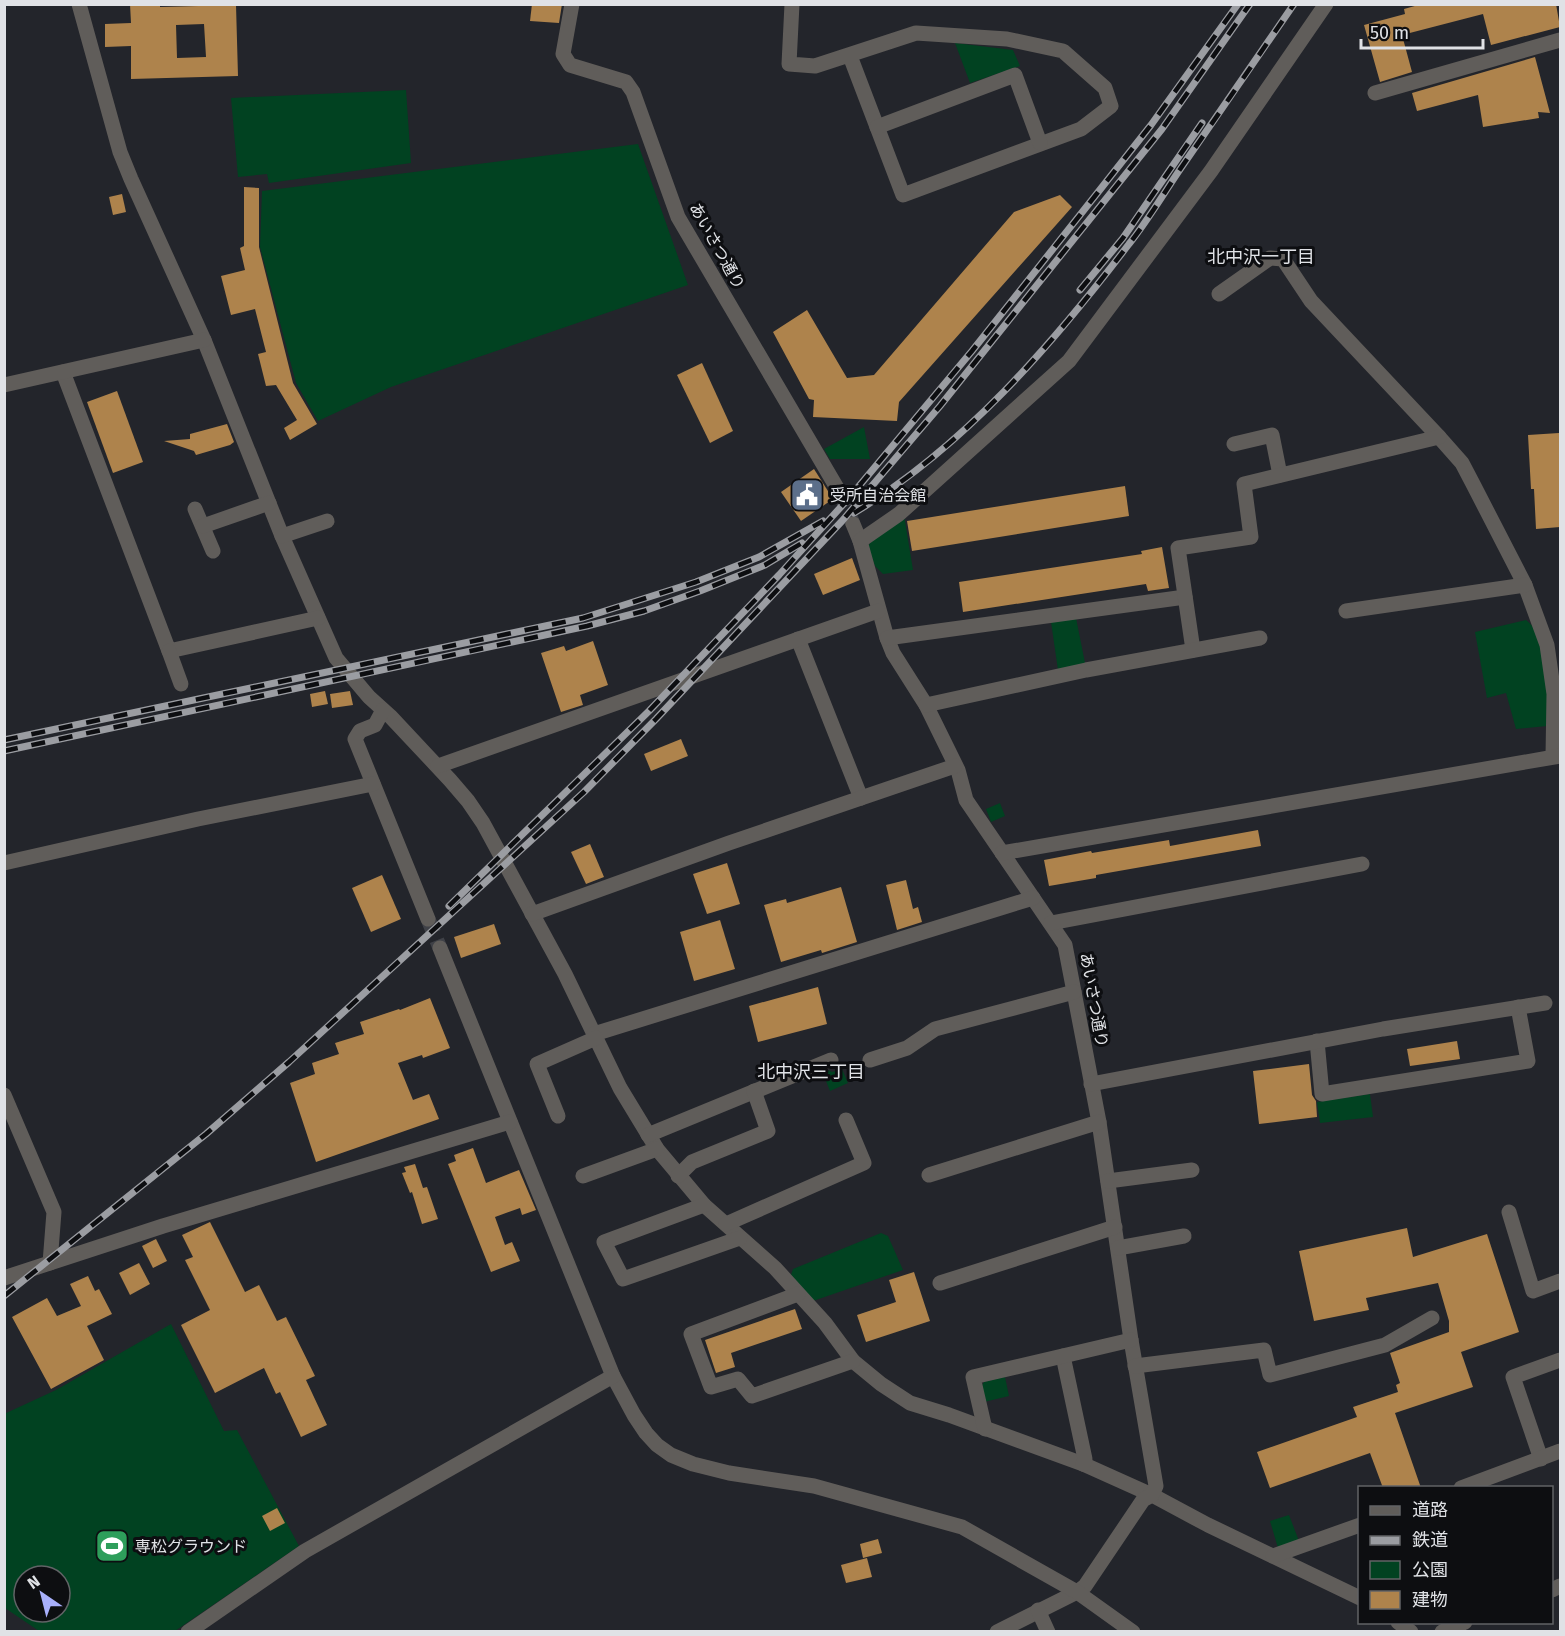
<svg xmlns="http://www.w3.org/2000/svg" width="1565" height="1636" font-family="'Fira Sans','Noto Sans JP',sans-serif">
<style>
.green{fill:#014221;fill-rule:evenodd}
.building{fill:#ae834c;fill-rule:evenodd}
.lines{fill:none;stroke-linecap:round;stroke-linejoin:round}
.minor-tunnel{stroke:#3f4147;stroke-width:15;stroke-dasharray:15 8;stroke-linecap:butt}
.minor{stroke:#605d5a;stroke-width:15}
.rail-casing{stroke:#9b9da2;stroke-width:7}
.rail{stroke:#0d0e11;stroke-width:4.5;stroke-dasharray:14;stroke-linecap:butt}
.labels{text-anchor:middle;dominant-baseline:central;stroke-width:6;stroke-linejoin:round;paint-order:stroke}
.street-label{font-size:16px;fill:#e0e2e6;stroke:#0d0e11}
.poi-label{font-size:16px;fill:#e0e2e6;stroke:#0d0e11;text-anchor:start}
.neighbourhood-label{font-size:18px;fill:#e0e2e6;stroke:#0d0e11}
</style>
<rect width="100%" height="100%" fill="#23252b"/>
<!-- green -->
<g class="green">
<path d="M955,43L1013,50L1020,66L970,83Z"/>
<path d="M406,90L411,163L269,183L267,174L238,177L231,98Z"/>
<path d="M638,144L688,285L391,387L318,421L296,383L260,247L262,191Z"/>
<path d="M864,427L870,459H830L824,449Z"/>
<path d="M904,515L913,570L883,574L875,566L868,546L876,535Z"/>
<path d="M1076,618L1085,663L1058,670L1051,622Z"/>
<path d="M1526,620C1550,638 1549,698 1547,726L1516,729L1506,693L1487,698L1475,632Z"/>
<path d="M1000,803L1005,816L991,822L986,809Z"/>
<path d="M826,1069L832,1072L842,1069L848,1083L830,1091L822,1071Z"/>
<path d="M1370,1094L1373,1117L1320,1123L1317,1102Z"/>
<path d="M881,1233L888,1236L903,1270L813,1301L791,1275L793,1269Z"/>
<path d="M171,1324L224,1431L237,1430L299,1546L175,1631H39L5,1608L4,1414L56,1390ZM24,1576H60V1612H24Z"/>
<path d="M1005,1377L1009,1396L984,1402L980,1388L984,1382Z"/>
<path d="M1289,1515L1299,1541L1278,1548L1270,1521Z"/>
</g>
<!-- building -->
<g class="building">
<path d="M130,4H160V7L236,5L238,76L131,79V46L105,47V24L131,23ZM204,24L206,57L177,58L176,25Z"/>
<path d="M532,4H562L559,23L530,21Z"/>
<path d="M1422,4H1556L1560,27L1491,45L1483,14L1402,35L1412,72L1380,82L1364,25L1405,14L1404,9Z"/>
<path d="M1535,57L1550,113L1538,112L1539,118L1483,127L1478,95L1417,111L1412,93Z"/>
<path d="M244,187L259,188V247L293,383L317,424L290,440L284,428L297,420L276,385L266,386L258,354L266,352L255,309L231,315L221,276L245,270L240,248L244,246Z"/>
<path d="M122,194L126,212L113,215L109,197Z"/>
<path d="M1060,195L1072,207L899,402L897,421L813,417L814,400L809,399L773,332L807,310L847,378L874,375L1014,212Z"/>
<path d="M702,363L733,431L710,443L677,375Z"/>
<path d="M117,391L143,462L113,473L87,402Z"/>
<path d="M227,424L234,442L230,445L196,455L194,451L164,441L190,439V434Z"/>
<path d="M1559,433L1560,527L1536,529L1534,489H1531L1528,435Z"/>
<path d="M814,469L833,499L801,521L781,492Z"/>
<path d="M1125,486L1129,516L912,551L907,521Z"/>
<path d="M1162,547L1169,588L1148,591L1146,584L963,612L959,582L1142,554L1141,551Z"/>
<path d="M852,558L860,580L823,595L814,574Z"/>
<path d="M593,641L608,685L580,695L583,705L561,712L541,653L564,646L566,651Z"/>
<path d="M325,691L328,704L312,707L310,694Z"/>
<path d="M350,691L353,705L332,708L330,694Z"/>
<path d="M681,739L688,756L651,771L644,754Z"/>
<path d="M1258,830L1261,846L1096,875V878L1049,886L1044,860L1091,851L1092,853L1169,840L1170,846Z"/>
<path d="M590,844L604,877L586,884L571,852Z"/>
<path d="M727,863L740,904L707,914L693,874Z"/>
<path d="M382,875L401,919L371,932L352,888Z"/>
<path d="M906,880L913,909L918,907L922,922L897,930L886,885Z"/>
<path d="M841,887L857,942L822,953L821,950L781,962L764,905L786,899L787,903Z"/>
<path d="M720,920L735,969L694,981L680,932Z"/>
<path d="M494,924L501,944L461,958L454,937Z"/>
<path d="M818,987L827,1024L758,1042L749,1006Z"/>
<path d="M430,998L450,1048L423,1058L422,1055L398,1063L413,1100L429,1094L439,1119L316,1162L290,1083L315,1074L312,1063L339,1054L335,1043L364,1034L360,1022L399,1009L400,1010Z"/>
<path d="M1457,1041L1460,1059L1410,1066L1407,1049Z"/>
<path d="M1309,1064L1312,1095L1316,1101L1317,1117L1259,1124L1253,1071Z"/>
<path d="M473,1148L486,1183L519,1170L536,1210L522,1215L520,1208L495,1217L505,1245L512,1242L520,1261L491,1272L448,1164L456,1161L454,1155Z"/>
<path d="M415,1164L423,1188L427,1187L438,1219L422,1224L412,1192L410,1193L402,1173L406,1172L404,1167Z"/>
<path d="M210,1222L245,1292L259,1285L277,1321L286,1317L315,1376L306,1380L327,1425L301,1437L280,1392L276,1394L264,1368L215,1393L181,1325L210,1310L185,1260L193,1257L182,1235Z"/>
<path d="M1407,1228L1413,1257L1487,1234L1519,1332L1461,1352L1473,1387L1395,1413L1421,1488H1383L1370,1453L1270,1488L1257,1452L1357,1417L1353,1407L1398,1392L1396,1385L1400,1383L1390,1353L1449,1332V1321L1438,1283L1366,1298L1369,1310L1314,1321L1299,1251Z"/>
<path d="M156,1239L167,1261L153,1268L142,1246Z"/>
<path d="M139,1263L150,1284L130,1295L119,1273Z"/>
<path d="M914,1272L930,1321L866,1342L857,1315L896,1302L889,1280Z"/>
<path d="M88,1276L95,1291L99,1289L112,1314L87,1326L104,1360L51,1389L12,1317L47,1298L57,1316L81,1306L70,1284Z"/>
<path d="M795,1309L802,1329L731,1353L735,1367L716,1373L705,1340Z"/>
<path d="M277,1508L285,1523L270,1531L262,1516Z"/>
<path d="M878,1539L882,1553L863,1558L860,1544Z"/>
<path d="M867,1558L872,1577L846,1583L841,1565Z"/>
</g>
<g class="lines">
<!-- minor-tunnel -->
<g class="minor-tunnel">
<path d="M840,493L853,524"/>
<path d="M428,919L440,948"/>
</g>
<!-- minor -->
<g class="minor">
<path d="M79,4L120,152L131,179L204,340L282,536L336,658L369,697L390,716L450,780L468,801L483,823L565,974L620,1088L657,1149L704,1205L775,1268L825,1323L853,1361L881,1384L910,1403L949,1415L1083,1464L1152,1495L1208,1525L1360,1598"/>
<path d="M572,4L563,54L570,65L626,82L633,92L678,217L840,493"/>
<path d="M792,4L789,64L815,66L916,33L1007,39L1063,51L1105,88L1111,106L1081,129L903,195L850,56"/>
<path d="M1375,93L1560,40"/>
<path d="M877,127L1015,75L1040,143"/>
<path d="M1219,294L1270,258L1283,259L1311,301L1439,437L1462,463L1473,484L1525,585L1547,645L1554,694L1553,756"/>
<path d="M63,372L169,651L318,618"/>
<path d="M4,385L204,340"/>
<path d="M1234,444L1272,435L1280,475"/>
<path d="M195,509L213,551"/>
<path d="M853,524L860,541L887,638L893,653L926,705L958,770L966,800L1065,945L1099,1122L1131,1340L1156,1486L1152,1495L1143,1500L1085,1586L1077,1592L997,1632"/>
<path d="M203,526L269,503"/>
<path d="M282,536L327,521"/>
<path d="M860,541L899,514L1069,361L1211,171L1326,4"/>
<path d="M1346,611L1525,585"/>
<path d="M887,638L1185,597"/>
<path d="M798,639L861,798"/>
<path d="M1193,650L1178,548L1251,537L1244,484L1439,437"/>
<path d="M169,651L181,684"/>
<path d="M926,705L1086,670L1260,638"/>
<path d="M383,710L375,725L360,731L355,739L428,919"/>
<path d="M438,766L878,611"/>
<path d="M1002,853L1560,756"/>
<path d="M4,863L198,819L373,784"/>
<path d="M532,914L729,843L955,766"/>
<path d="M1051,923L1362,864"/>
<path d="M440,948L613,1376L634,1415L646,1433L657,1445L671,1455L693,1464L729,1473L814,1486L962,1527L1077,1592L1133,1632"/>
<path d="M594,1034L1033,898"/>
<path d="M1317,1041L1322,1094L1528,1061L1518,1007"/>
<path d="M870,1060L907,1048L935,1029L1074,992"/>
<path d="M1091,1084L1383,1029L1545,1003"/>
<path d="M4,1095L54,1212L50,1263"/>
<path d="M558,1116L537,1064L596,1038"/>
<path d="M648,1135L831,1060"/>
<path d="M929,1175L1099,1122"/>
<path d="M583,1176L657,1149"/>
<path d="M678,1176L692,1162L768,1131L754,1091"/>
<path d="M1108,1181L1192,1170"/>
<path d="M704,1205L604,1242L623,1279L740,1238"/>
<path d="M1509,1212L1533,1291L1560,1281"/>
<path d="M726,1224L864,1163L846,1120"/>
<path d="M1118,1248L1184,1236"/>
<path d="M4,1278L163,1226L510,1122"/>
<path d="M940,1283L1115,1227"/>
<path d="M798,1294L691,1334L711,1387L738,1379L752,1396L853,1361"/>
<path d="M1063,1356L1085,1459L1083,1464"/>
<path d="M1135,1366L1264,1350L1270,1375L1385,1345L1432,1318"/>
<path d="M985,1429L973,1377L1131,1340"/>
<path d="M1541,1459L1513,1377L1560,1360"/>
<path d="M1461,1488L1560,1451"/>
<path d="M1273,1556L1360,1525"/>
<path d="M1552,1590L1560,1586"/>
<path d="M1038,1610L1048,1632"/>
<path d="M1398,1622L1411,1632"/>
<path d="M188,1632L305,1551L613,1376"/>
<path d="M1442,1632L1465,1622"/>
</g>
<defs>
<g id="rail">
<path d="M1080,290L1123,238L1202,123"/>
<path d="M854,513C964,447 1052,345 1129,244C1149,219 1165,191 1183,165C1220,112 1257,58 1294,4"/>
<path d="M4,740L583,618L696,582L759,557L823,521"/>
<path d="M4,751L587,626L644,611L700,591L765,565L802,543"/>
<path d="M449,906L649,711L779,575L849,498L972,351L1095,196L1151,125L1238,4"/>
<path d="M4,1296L206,1134L289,1062L584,792L656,719L842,521L940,406L1162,129L1250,4"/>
</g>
</defs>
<!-- rail casing -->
<use href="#rail" class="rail-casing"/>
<!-- rail -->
<use href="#rail" class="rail"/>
</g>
<!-- icons -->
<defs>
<symbol id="civic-square" viewBox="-11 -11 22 22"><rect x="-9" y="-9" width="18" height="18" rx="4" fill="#5c6f8a" stroke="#0d0e11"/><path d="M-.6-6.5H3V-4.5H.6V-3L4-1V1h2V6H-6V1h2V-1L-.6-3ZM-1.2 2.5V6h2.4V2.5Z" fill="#fff"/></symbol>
<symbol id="stadium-square" viewBox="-11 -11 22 22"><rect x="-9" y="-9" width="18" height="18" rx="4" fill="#2e9e5b" stroke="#0d0e11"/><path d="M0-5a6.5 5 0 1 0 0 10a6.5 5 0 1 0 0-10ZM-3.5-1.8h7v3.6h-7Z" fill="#fff"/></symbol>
</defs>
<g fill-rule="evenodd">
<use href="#civic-square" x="788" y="476" width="38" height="38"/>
<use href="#stadium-square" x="93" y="1527" width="38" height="38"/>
</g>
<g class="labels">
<!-- street labels -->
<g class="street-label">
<text transform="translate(717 246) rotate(61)">あいさつ通り</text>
<text transform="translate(1094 1000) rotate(80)">あいさつ通り</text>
</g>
<!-- poi labels -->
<g class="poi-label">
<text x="830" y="495">受所自治会館</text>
<text x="135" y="1546">専松グラウンド</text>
</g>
<!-- neighbourhood labels -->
<g class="neighbourhood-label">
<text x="1261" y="257">北中沢一丁目</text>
<text x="811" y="1072">北中沢三丁目</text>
</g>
</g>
<!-- border -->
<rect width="1565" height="1636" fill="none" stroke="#e0e2e6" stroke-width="12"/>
<!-- legend -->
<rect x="1358" y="1486" width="195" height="138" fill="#0d0e11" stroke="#616366" stroke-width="1.5"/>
<rect x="1370" y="1506" width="30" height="9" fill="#605d5a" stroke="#616366" stroke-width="1.5"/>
<text x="1412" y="1516" font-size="18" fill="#e0e2e6">道路</text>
<rect x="1370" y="1536" width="30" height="9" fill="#9b9da2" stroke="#616366" stroke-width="1.5"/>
<text x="1412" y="1546" font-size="18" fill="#e0e2e6">鉄道</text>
<rect x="1370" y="1561" width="30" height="18" fill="#014221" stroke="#616366" stroke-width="1.5"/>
<text x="1412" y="1576" font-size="18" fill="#e0e2e6">公園</text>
<rect x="1370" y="1591" width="30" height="18" fill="#ae834c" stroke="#616366" stroke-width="1.5"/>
<text x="1412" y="1606" font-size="18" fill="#e0e2e6">建物</text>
<!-- north arrow -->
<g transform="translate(42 1594) rotate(325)"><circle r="28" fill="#0d0e11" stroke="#616366" stroke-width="1.5"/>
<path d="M0-4.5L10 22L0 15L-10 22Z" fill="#a8b0fc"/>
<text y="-9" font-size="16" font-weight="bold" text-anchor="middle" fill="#e0e2e6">N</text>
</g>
<!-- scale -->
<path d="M1361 39v9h122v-9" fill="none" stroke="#e0e2e6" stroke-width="3"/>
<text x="1370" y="39" font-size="18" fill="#e0e2e6" stroke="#0d0e11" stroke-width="4.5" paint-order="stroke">50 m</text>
</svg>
